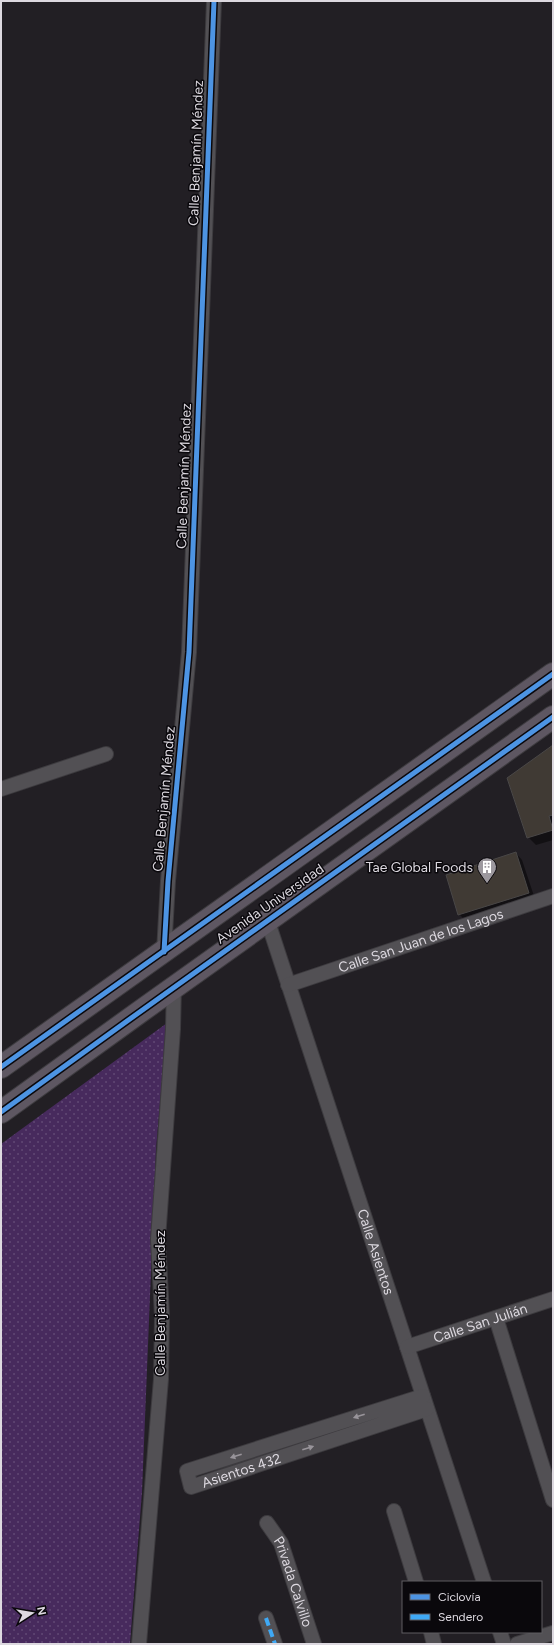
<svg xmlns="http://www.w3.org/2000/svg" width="554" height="1645" font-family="Figtree,sans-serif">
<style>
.grass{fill:url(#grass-dots)}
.shadow{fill:#0007}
.building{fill:#403a34;stroke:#494747}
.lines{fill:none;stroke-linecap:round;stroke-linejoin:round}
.minor-casing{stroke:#3d3b3f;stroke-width:16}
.primary-casing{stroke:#3d3b3f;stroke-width:24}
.minor{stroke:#525054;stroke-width:14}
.primary{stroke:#5e5762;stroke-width:22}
.quiet{stroke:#3fa9f5;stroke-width:4;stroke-dasharray:8 4;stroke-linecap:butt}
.cycleway-casing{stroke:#0a080c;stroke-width:8}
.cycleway{stroke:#4d94e3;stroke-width:5}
.oneway{fill:#98949a}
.labels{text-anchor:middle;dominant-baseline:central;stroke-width:3;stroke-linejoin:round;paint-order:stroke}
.street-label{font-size:14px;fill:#ddd9e0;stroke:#0a080c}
.poi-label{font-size:14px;fill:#ddd9e0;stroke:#0a080c;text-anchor:end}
</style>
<defs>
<pattern id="grass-dots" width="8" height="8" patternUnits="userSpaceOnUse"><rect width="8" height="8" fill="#472a5d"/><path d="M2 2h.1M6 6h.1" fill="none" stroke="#614874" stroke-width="1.8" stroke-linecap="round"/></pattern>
</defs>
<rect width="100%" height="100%" fill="#221f24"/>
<!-- grass -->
<path class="grass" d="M167,1023L156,1149L142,1492L130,1644H1V1144Z"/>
<!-- shadow -->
<g class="shadow">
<path d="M553,746V840L536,845L528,837Z"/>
<path d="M516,853L522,860L535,899L466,921L459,914Z"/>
</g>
<!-- building -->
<g class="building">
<path d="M553,745V815L549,816L553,830L527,838L507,778Z"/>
<path d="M516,852L529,893L458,915L446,875Z"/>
</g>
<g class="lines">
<defs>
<g id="minor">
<path d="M1,789L106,754"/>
<path id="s1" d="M268,922L484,1582"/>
<path d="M164,952L168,881L189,652L214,1"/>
<path id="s2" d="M288,985L553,896"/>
<path d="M496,1318L553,1500"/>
<path id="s3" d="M407,1347L553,1299"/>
<path id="s4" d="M423,1396L187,1471L191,1487L427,1409"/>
<path d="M394,1511L416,1582"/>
<path id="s5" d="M267,1523L281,1543L314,1644"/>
<path d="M266,1618L275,1644"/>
<path d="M431,1632L434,1644"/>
<path d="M500,1632L504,1644"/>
<path d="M139,1644L161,1379L162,1316L158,1239L173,1029L174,985"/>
<path d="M517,1644L553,1633"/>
</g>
<g id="primary">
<path d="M1,1067L553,674"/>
<path d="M1,1112C184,979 369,849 553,717"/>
</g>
</defs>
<!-- minor casing -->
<use href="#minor" class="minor-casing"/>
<!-- primary casing -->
<use href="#primary" class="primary-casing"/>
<!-- minor -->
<use href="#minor" class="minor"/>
<!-- primary -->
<use href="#primary" class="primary"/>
<!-- quiet -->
<path class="quiet" d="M266,1618L275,1644"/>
<defs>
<g id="cycleway">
<path d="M164,952L168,881L189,652L214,1"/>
<path d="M1,1067L553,674"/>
<path d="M1,1112C184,979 369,849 553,717"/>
</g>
</defs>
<!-- cycleway casing -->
<use href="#cycleway" class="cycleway-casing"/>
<!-- cycleway -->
<use href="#cycleway" class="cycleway"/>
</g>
<!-- one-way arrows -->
<defs><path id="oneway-solid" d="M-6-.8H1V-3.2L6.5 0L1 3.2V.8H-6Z"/></defs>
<g class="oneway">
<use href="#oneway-solid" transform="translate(359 1416) rotate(162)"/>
<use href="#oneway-solid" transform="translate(308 1448) rotate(-18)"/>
<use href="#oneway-solid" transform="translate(236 1456) rotate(162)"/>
</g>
<!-- icons -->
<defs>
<symbol id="building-pin" viewBox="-11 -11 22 30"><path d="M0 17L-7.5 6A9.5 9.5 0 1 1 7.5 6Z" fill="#9c989e" stroke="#0a080c"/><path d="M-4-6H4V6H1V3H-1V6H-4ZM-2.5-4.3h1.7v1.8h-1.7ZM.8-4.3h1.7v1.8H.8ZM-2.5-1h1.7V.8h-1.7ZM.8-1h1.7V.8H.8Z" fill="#fff"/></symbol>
</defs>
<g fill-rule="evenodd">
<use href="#building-pin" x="476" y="856" width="22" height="30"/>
</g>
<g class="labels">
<!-- street labels -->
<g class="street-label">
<text transform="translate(196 153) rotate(-88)">Calle Benjamín Méndez</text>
<text transform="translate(184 476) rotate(-88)">Calle Benjamín Méndez</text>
<text transform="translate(164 799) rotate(-85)">Calle Benjamín Méndez</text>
<text transform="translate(270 904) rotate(-35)">Avenida Universidad</text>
<text stroke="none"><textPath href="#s2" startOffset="140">Calle San Juan de los Lagos</textPath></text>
<text stroke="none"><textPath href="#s1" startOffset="347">Calle Asientos</textPath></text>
<text transform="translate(160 1303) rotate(-90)">Calle Benjamín Méndez</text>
<text stroke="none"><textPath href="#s3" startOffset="77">Calle San Julián</textPath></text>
<text stroke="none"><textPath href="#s4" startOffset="317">Asientos 432</textPath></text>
<text stroke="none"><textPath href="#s5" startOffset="65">Privada Calvillo</textPath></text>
</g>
<!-- poi labels -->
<g class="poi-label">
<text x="473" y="867">Tae Global Foods</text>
</g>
</g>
<!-- border -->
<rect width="554" height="1645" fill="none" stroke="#ddd9e0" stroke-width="4"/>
<!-- legend -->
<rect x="402" y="1581" width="140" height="52" fill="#0a080c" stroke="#5e5c61"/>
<rect x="410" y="1594" width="20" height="6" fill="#4d94e3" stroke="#5e5c61"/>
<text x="438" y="1601" font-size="12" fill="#ddd9e0">Ciclovía</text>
<rect x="410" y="1614" width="20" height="6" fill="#3fa9f5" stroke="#5e5c61"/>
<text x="438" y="1621" font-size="12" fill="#ddd9e0">Sendero</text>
<!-- north arrow -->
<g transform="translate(32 1613) rotate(78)" stroke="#0a080c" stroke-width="3" paint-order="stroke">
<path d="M0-3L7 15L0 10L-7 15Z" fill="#ddd9e0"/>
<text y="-6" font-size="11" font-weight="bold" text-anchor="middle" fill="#ddd9e0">N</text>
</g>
</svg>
